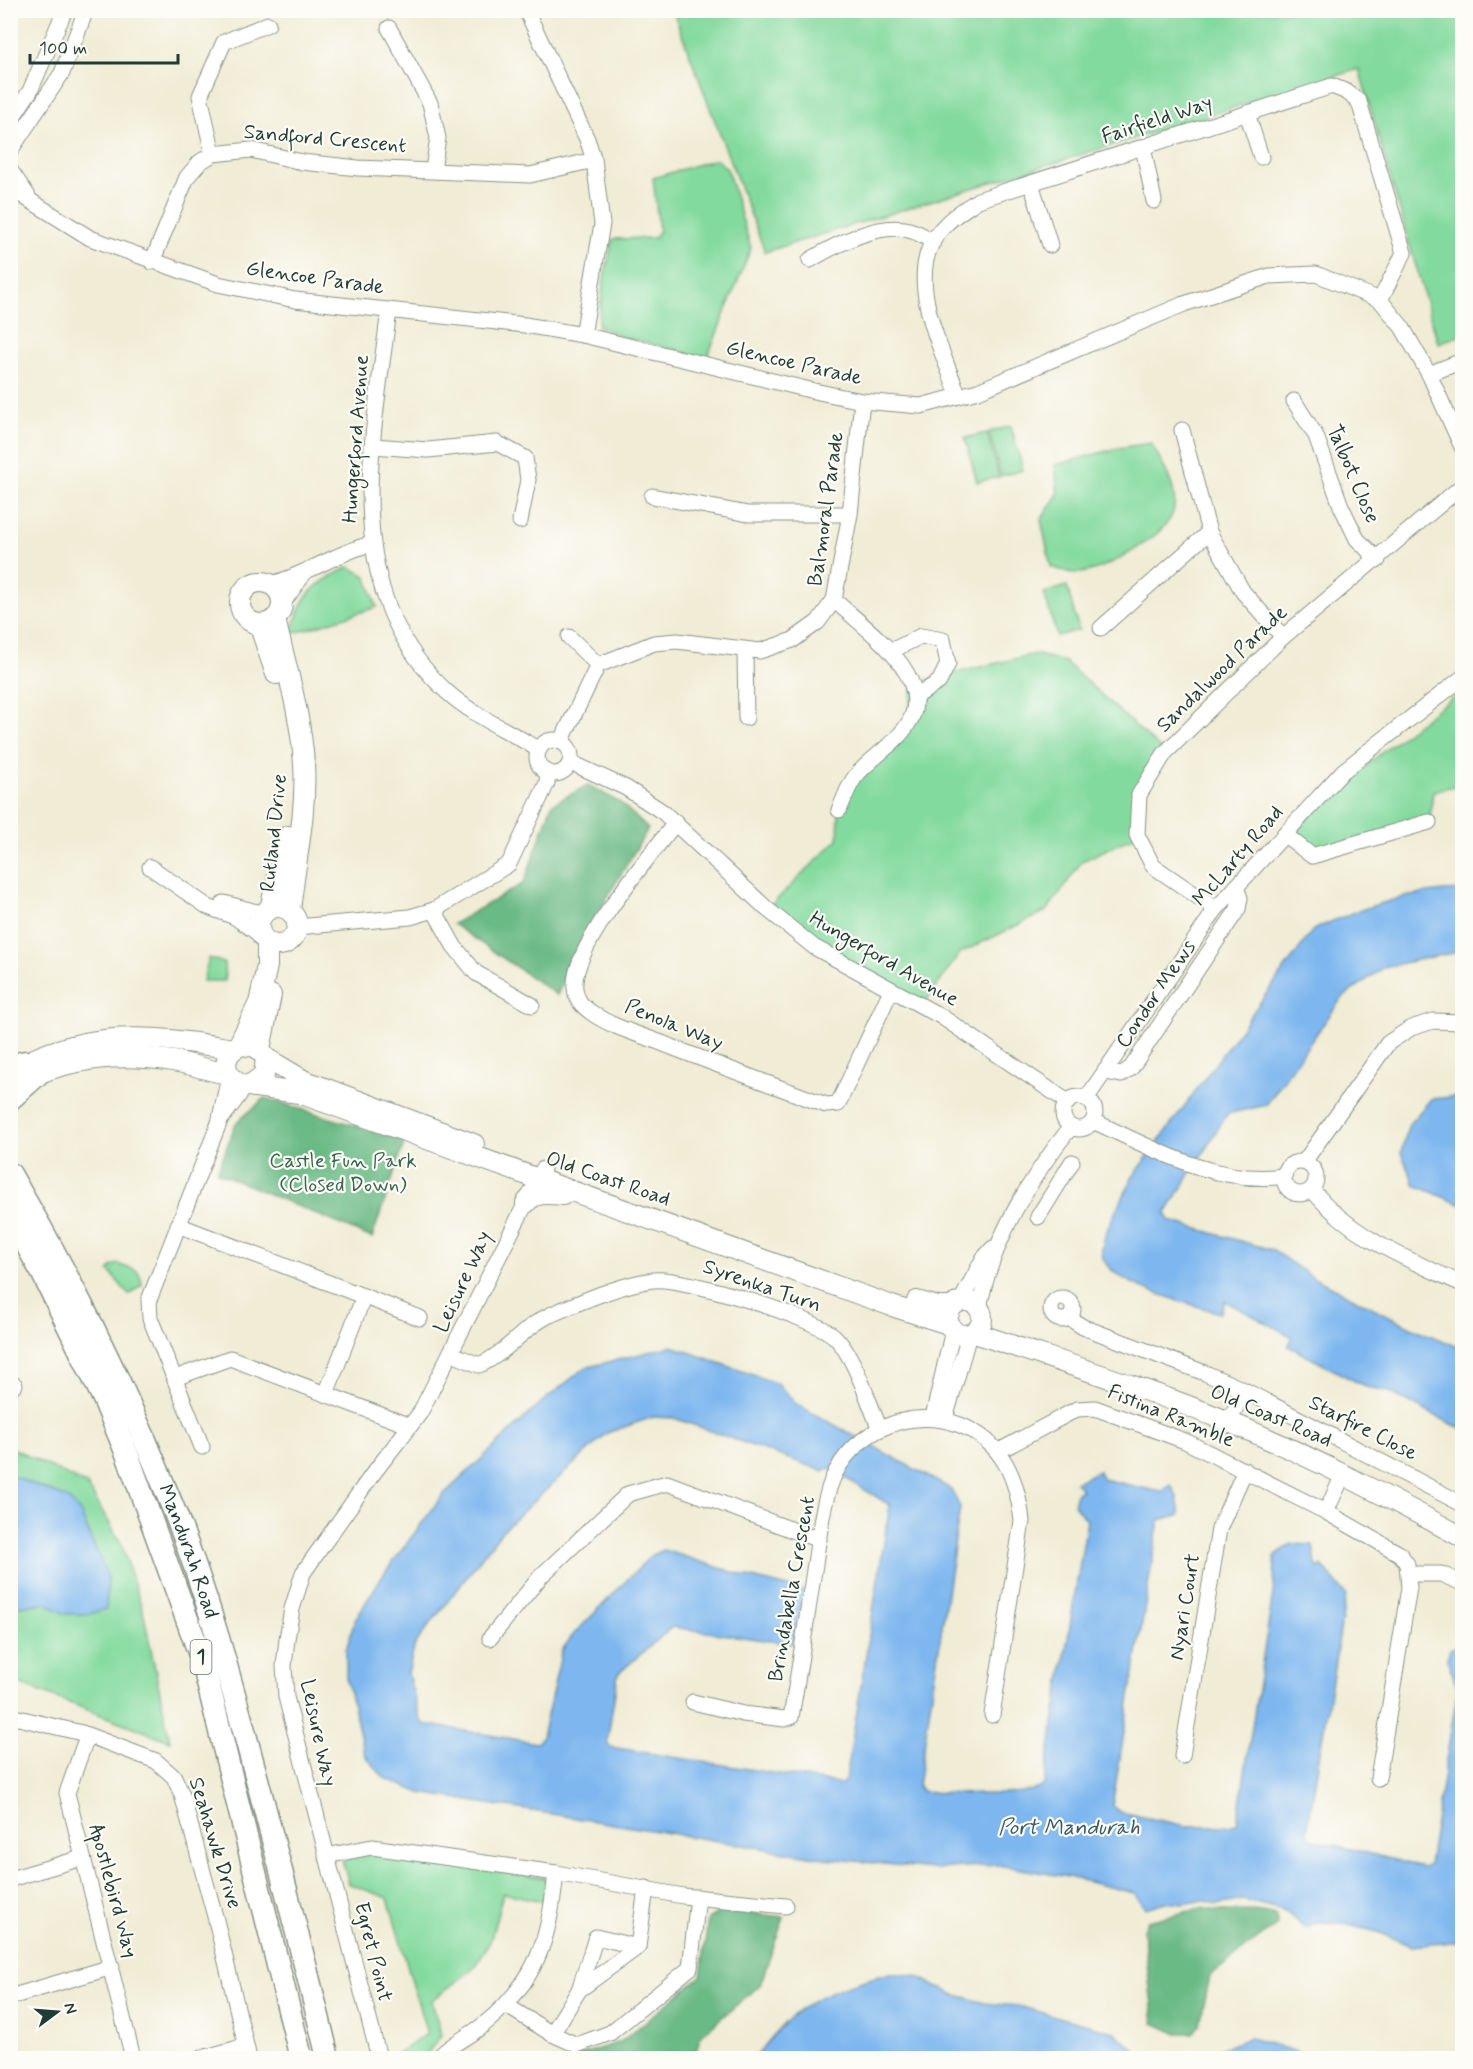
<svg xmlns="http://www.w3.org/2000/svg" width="1473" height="2069" font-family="Mynerve,sans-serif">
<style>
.green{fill:#83da9e;stroke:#518c69;stroke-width:1.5}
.forest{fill:#6aba85;stroke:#447c5c;stroke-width:1.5}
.water{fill:#7eb7ef;stroke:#4e7a92;stroke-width:1.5;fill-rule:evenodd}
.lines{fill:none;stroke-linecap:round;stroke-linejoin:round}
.minor-casing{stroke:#889484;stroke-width:17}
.major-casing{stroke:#889484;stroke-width:22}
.highway-casing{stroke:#889484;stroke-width:25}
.minor{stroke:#fff;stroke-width:15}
.major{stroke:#fff;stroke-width:20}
.highway{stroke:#fff;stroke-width:22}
.labels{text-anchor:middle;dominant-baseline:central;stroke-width:4.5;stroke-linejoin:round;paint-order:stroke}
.shield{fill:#fdfcf7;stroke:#62766e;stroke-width:1.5}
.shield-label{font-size:20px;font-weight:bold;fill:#1f3d34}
.street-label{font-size:21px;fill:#1f3d34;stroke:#fdfcf7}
.park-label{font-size:21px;fill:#38644e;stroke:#fdfcf7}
.water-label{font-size:22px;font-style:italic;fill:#375c63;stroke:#fdfcf7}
</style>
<rect width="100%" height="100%" fill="#fdfcf7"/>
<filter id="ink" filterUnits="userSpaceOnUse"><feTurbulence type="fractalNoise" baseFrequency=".0167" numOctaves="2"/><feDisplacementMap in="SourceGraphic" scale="12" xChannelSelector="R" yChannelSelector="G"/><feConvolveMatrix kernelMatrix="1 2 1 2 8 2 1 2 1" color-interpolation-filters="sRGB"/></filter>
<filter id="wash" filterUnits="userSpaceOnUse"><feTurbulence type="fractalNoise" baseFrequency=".008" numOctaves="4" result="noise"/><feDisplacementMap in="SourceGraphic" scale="24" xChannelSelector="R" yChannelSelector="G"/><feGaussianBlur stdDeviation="1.35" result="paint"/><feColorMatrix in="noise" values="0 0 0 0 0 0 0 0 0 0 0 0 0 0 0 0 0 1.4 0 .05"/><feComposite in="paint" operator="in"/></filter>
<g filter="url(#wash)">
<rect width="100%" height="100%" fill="#f0ecd5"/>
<!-- green -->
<g class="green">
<path d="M673,11H1462V335L1438,343L1359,69L765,252Z"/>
<path d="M716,159L727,169L751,248L707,358L622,337L598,326L604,278L613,239L654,238L659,230L653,178Z"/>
<path d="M1011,426L1023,470L1001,476L989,432Z"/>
<path d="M987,433L999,477L977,482L965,438Z"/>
<path d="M1151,443C1161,462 1183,494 1171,517C1159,539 1103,572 1078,573C1070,574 1059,569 1051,567L1041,520L1058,494L1055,465L1118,448Z"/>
<path d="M349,567L366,576L377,607L292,634C300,594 314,584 349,567Z"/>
<path d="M1067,586L1079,630L1057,636L1044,593Z"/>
<path d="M1035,654L1065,662L1165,753L1139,795L1137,835L1082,861L1047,911L960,953L922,1007L767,909L838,839L839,810L855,777L908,724L913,683Z"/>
<path d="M1462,691V784L1433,791L1430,817L1314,852L1291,834C1345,782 1401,734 1462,691Z"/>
<path d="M209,958L224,963L225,981H203Z"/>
<path d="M118,1264C131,1271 140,1265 142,1285L129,1295L109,1271L112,1266Z"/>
<path d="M10,1447L87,1485L121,1543L143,1611L170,1741L11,1681Z"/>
<path d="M369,1853L546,1878L543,1901L503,1893L490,1942L473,1969L432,2000L441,2035L424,2058H390L427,2034L388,1898L349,1884L342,1859Z"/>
</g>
<!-- forest -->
<g class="forest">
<path d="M588,785L621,803L648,829L579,945L557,995L453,924L524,883L552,804Z"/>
<path d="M265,1098L405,1141L372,1238L217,1172L236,1123Z"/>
<path d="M1202,1908C1227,1915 1251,1907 1276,1915L1277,1924L1210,1976L1200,2024L1193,2033H1176L1154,2023L1143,1929L1148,1921Z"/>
<path d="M722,1910L784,1917L760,1985L700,2036L695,2058H572L622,2041L701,1976L708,1919Z"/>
</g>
<!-- water -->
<g class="water">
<path d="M1462,890V951L1384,967L1341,999L1266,1105L1227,1114L1166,1213L1170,1221L1272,1250L1314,1278L1413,1328L1462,1349V1429L1387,1391L1366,1387L1288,1346L1293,1337L1225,1301L1220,1313C1195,1305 1099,1283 1102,1251C1104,1227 1123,1201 1132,1178L1313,930C1361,907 1410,891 1462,890Z"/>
<path d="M1462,1096V1205L1415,1185L1401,1153L1409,1124L1431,1099Z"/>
<path d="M672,1346L778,1384L796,1404L951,1489L960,1507L918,1786L922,1791C945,1794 1028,1798 1044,1785L1087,1520L1074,1505L1077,1493L1082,1490L1075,1482L1099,1471L1103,1479L1161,1492L1171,1485L1177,1497L1180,1515L1159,1520L1112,1806L1120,1812L1186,1826H1231L1237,1823L1274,1587L1275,1556L1291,1544L1313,1545L1316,1565L1319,1568L1322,1565L1346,1595L1307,1831L1311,1839L1423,1867L1429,1864L1458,1688L1447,1659L1450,1649L1462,1644V1941L1411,1946L1378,1932L1343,1924L1317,1923L1307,1929L1283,1910L1243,1900L1217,1905L1204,1900L1183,1904L1165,1902L1146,1908L1134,1893L1068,1877L998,1865L933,1869L816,1857L421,1793L384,1778L365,1755L346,1677V1650L355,1620L381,1578L443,1495L543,1401L585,1368ZM653,1417L674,1418L823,1471L829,1468L890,1505L846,1779L842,1784L610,1747L607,1742L618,1674L672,1627L792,1644L804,1591L745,1576L664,1550L652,1555L573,1635L562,1650L542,1737L537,1743L424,1724L420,1720L408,1673L415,1644L502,1531L607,1433Z"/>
<path d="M10,1475L67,1498L80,1512L108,1578L106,1609L89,1614H65L45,1603L11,1607Z"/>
<path d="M890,1973L916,1976L953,1994L985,2003L1018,2006L1114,2032L1144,2058H755C799,2000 821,1992 890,1973Z"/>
<path d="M1250,2038L1317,2058H1195Z"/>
</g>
</g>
<g filter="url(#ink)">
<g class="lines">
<defs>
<g id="minor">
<path d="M526,10L587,139L594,160L602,224L583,335"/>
<path d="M389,28L430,103L438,138L433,169"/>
<path d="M1247,113L1261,157"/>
<path d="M10,121L30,91L65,10"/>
<path d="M1143,147L1154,201"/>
<path d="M10,151L62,73L86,10"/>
<path d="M213,154L200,96L224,42L268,24"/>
<path d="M10,170L28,196"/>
<path d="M1031,183L1050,245"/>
<path d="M10,188L90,238L218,284L295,300L525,325L583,335L814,391L862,401L921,406L978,391L1184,304L1269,276L1316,274L1380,300L1402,327L1429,374L1462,447"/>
<path d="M810,260C835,245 882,220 912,231C920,233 927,238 933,242"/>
<path d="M152,262L187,177L200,162L213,154L251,150L302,162L358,168L530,175L594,160"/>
<path d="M389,310C373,441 336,590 447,692C475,717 508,730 539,750"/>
<path d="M1429,374L1462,361"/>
<path d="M958,395C941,345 899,270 945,225C954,215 967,208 978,200L1332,86L1347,92L1359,102L1404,253L1380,300"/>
<path d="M1294,401L1316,436L1341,506L1357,539L1378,560"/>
<path d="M1182,430L1209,532L1243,592L1283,637"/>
<path d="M373,446L428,450L497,443L525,458L528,480L520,521"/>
<path d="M652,496L748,514H850"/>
<path d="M271,584C307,575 335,553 371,544"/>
<path d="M834,600C864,628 938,677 908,724C895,745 870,758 855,777C848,786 844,800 839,810"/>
<path d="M282,604L303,575"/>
<path d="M1101,628L1209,532"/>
<path d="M569,637L598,665"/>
<path d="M745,651L746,718"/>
<path d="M891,651L921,636L943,640L948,664L939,682L915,697"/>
<circle cx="554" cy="757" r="17"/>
<path d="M561,742L598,665L654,643L677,641L760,651L793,640L818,622L834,600L850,514L862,401"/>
<path d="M570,762L626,788L663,812L767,909L814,947L942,1017L1068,1102"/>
<path d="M676,822C651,855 571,947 575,988C576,1000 582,1006 592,1013C610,1026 637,1034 659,1042C714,1064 770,1084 826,1105L838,1104L891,990"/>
<path d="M1284,834L1312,856L1429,822"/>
<path d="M150,867L208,907L235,917L262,936"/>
<path d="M224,903L264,914"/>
<path d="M1216,909L1153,866L1137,835L1139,795L1165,753L1283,637L1462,486"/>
<path d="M434,910L454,946L476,973L532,1005"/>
<path d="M297,927L410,917L434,910L509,864L547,783L548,772"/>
<path d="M1106,1072L1121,1075L1131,1068L1238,909L1240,898L1236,887"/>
<circle cx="1079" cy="1113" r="16"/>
<path d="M1086,1099L1216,909L1343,771L1462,678"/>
<path d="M222,1118L246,1086"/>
<path d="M1093,1121C1152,1148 1217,1186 1284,1176"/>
<circle cx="1300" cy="1178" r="16"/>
<path d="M1304,1162L1388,1043L1411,1028L1433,1021L1462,1022"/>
<path d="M1312,1190C1355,1240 1404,1257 1462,1284"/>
<path d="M1038,1217L1072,1162"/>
<path d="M178,1225L420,1318"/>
<circle cx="1062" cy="1309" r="11"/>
<path d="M961,1301L983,1259L993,1248"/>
<path d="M979,1308C992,1242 1029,1179 1071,1127"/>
<path d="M1069,1318L1083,1327L1205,1373L1244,1390"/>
<path d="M452,1354L479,1365C506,1354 523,1327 550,1315C578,1303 624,1283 654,1280C684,1277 814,1317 835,1337C855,1357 868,1401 879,1427"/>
<path d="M175,1378L230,1358L410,1426"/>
<path d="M10,1382L15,1385"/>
<path d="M326,1394L364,1296"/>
<path d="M933,1417L953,1330"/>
<path d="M945,1419L969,1335"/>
<path d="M1229,1422L1244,1390L1462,1504"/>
<path d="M202,1447L150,1318L149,1300L219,1123L229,1076"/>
<path d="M999,1451L1077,1409L1095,1408L1185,1441L1326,1512"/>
<path d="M1343,1475L1326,1512L1400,1554L1407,1564L1409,1588L1378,1778"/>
<path d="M1409,1574H1441L1462,1583"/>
<path d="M490,1638L541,1576L628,1494L667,1483L819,1540"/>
<path d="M693,1702L743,1714L785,1719L791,1717C800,1666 807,1615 815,1564C819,1537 822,1506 832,1480C853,1430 911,1406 960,1425C1003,1442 1017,1478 1022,1521L992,1715"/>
<path d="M10,1716L82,1733L156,1761L174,1777L182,1795L216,1920L249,2058"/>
<path d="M87,1736L67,1793L133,2058"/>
<path d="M1182,1756L1219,1529L1245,1470"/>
<path d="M326,1856L372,1847L556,1873L683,1896L786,1906"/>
<path d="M10,1879L82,1858"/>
<path d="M579,1990L596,1937L638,1947"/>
<path d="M10,1997L112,1967"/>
<path d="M507,2006L552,2034L579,1990L638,1947L646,1888"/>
<path d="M552,2034L577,2045L610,2033L690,1968L698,1897"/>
<path d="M202,2058L246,2046"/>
<path d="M379,2058L286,1697L284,1666L287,1639L292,1609L303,1573L372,1475L420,1413L543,1169"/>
<path d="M438,2058C449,2045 468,2037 482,2026C537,1982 549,1941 556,1873"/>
</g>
<g id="major">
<circle cx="261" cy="603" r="21"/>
<path d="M275,619C286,667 301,715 304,764C307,813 295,862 290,911"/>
<path d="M259,624L276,674"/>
<circle cx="278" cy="926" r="19"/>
<path d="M270,909L288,836"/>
<path d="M238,1046L259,1003L267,966V942"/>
<path d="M260,1049L271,995"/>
<path d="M266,1058L303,1080L474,1144"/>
<path d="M12,1070C88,1028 151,1035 233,1049"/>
<path d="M23,1080C70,1058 122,1053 173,1061C192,1064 209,1071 228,1074"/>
<path d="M250,1085L264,1075L266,1058L257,1047L242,1045C227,1051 223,1062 229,1076L241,1085L299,1093L892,1306L948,1324"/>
<path d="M526,1203C535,1191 550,1194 563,1195"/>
<circle cx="965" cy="1318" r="17"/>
<path d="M917,1301L938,1307H952"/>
<path d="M975,1333C1060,1362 1146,1388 1229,1422C1309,1455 1386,1496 1462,1537"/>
</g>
<g id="highway">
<path d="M10,1066L26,1062"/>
<path d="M10,1099L38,1074"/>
<path id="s1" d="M10,1174C70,1276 123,1383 167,1493C206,1586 232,1685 258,1783C282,1874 306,1966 328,2058"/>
<path d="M10,1215L43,1274L104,1399L127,1454L203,1663L301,2058"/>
</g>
</defs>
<!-- minor casing -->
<use href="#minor" class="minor-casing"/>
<!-- major casing -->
<use href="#major" class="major-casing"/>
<!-- highway casing -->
<use href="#highway" class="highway-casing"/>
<!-- minor -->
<use href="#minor" class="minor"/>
<!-- major -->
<use href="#major" class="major"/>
<!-- highway -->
<use href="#highway" class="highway"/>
</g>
</g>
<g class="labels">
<!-- shield labels -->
<rect class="shield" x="190.5" y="1640" width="21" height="34" rx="4.5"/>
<g class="shield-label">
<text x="201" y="1657">1</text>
</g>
<!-- street labels -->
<g class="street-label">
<text transform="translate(1157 120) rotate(-18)">Fairfield Way</text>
<text transform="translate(325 139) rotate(5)">Sandford Crescent</text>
<text transform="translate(315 278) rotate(8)">Glencoe Parade</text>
<text transform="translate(794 363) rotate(13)">Glencoe Parade</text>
<text transform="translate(356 439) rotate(-86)">Hungerford Avenue</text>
<text transform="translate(1353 474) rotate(67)">Talbot Close</text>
<text transform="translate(826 509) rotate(-82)">Balmoral Parade</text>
<text transform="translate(1222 669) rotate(-44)">Sandalwood Parade</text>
<text transform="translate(274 833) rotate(-84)">Rutland Drive</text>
<text transform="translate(1238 856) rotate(-49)">McLarty Road</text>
<text transform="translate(884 959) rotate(30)">Hungerford Avenue</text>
<text transform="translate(1156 994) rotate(-56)">Condor Mews</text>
<text transform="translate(674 1025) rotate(22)">Penola Way</text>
<text transform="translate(608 1179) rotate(19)">Old Coast Road</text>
<text transform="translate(463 1282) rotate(-65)">Leisure Way</text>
<text transform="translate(762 1286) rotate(19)">Syrenka Turn</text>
<text transform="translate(1171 1416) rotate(22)">Fistina Ramble</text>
<text transform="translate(1271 1416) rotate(23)">Old Coast Road</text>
<text transform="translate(1363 1428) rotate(27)">Starfire Close</text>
<text stroke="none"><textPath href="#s1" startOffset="418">Mandurah Road</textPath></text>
<text transform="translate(792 1589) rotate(-80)">Brindabella Crescent</text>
<text transform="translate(1185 1607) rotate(-81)">Nyari Court</text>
<text transform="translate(318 1733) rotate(78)">Leisure Way</text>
<text transform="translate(215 1843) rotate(73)">Seahawk Drive</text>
<text transform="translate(113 1891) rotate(75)">Apostlebird Way</text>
<text transform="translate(373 1952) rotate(76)">Egret Point</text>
</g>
<!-- park labels -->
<g class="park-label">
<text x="343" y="1161">Castle Fun Park<tspan x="343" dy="24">(Closed Down)</tspan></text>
</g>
<!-- water labels -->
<g class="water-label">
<text x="1069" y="1828">Port Mandurah</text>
</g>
</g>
<!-- margin -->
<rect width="1473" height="2069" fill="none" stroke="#fdfcf7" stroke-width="36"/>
<!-- north arrow -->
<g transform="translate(57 2012) rotate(74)" stroke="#fdfcf7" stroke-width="4.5" paint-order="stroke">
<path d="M0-4.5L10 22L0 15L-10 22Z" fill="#1f3d34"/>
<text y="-9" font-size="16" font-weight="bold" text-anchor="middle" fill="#1f3d34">N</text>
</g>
<!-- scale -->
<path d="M30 54v9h148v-9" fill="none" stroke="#1f3d34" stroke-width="3"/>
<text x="39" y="54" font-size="18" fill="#1f3d34" stroke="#fdfcf7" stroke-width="4.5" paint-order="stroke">100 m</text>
</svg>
